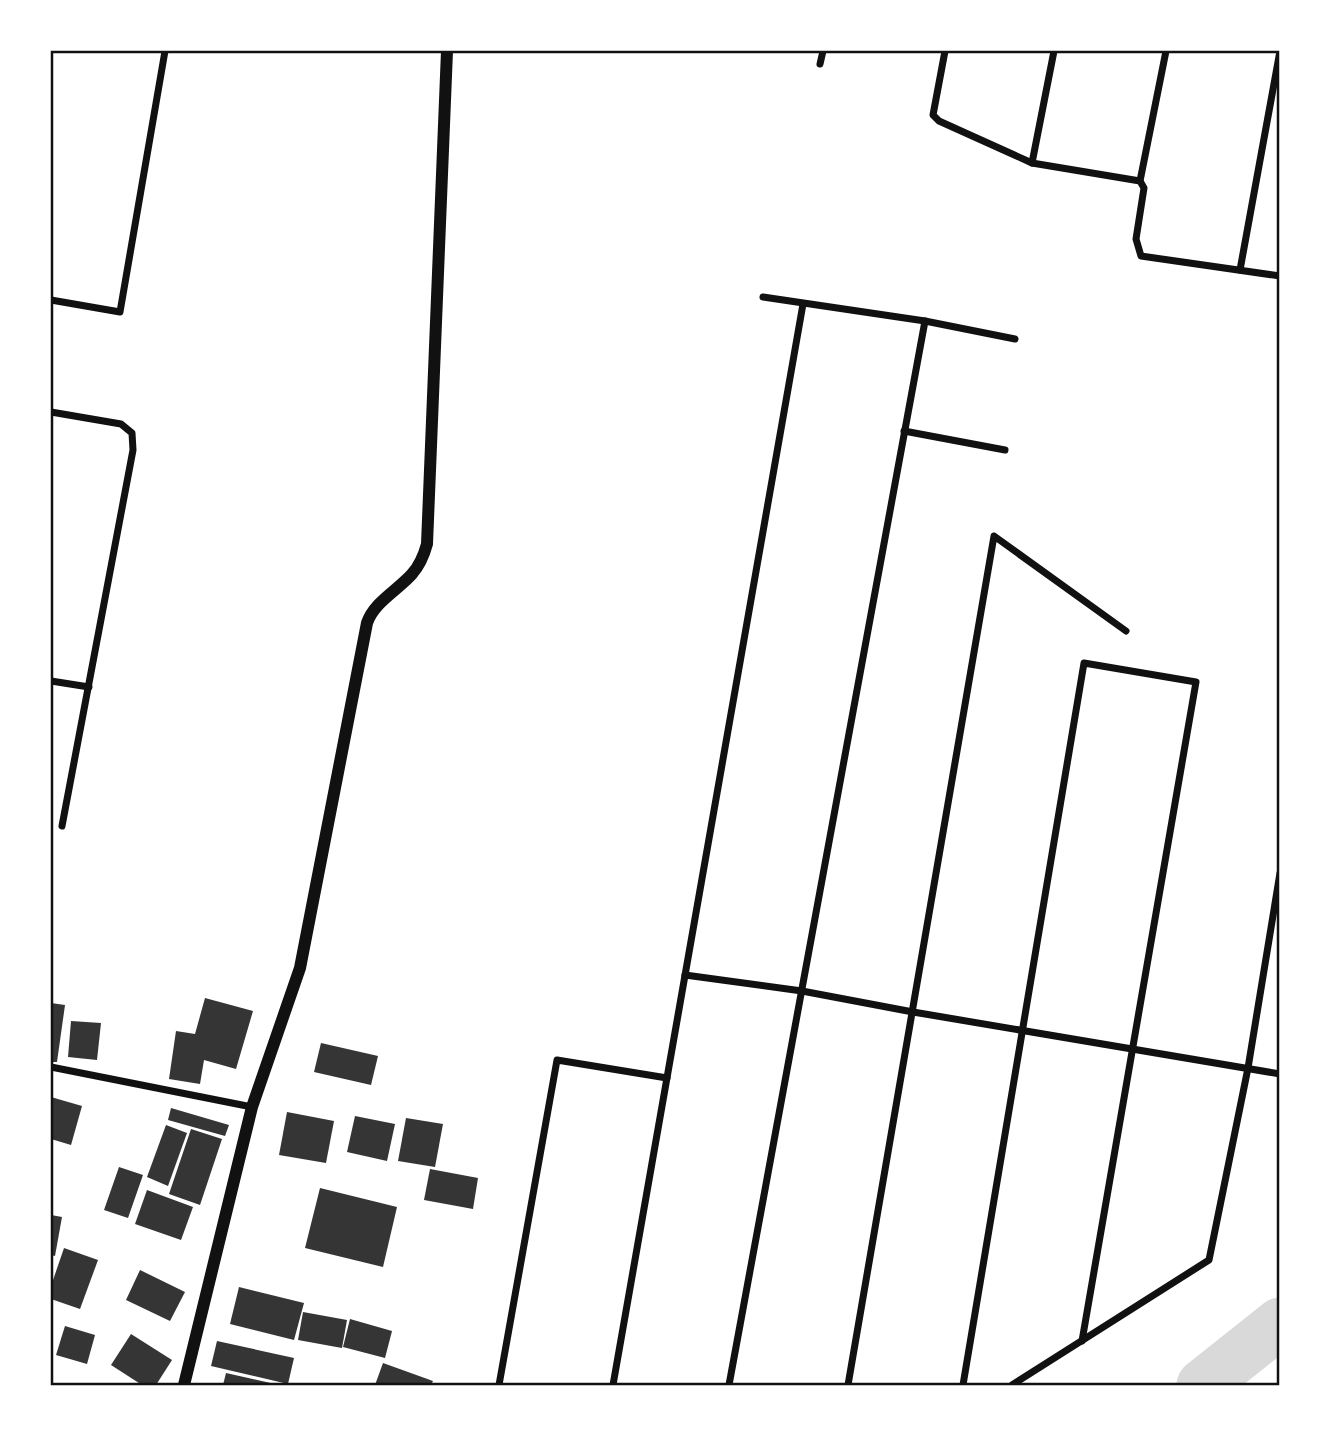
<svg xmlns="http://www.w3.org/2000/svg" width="1331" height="1436" font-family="'Fira Sans Condensed',sans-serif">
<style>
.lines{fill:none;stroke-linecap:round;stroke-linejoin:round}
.river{stroke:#d9d9d9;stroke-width:51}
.building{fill:#353535}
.minor{stroke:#111;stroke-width:7}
.tertiary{stroke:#111;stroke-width:12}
.neatline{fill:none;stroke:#111;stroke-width:2.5}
</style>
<rect width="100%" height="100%" fill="#fff"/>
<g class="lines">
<!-- river -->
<path class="river" d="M1202,1385L1280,1323"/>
</g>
<!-- building -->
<g class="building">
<path d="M205,998L253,1011L236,1069L204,1060L200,1084L169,1079L176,1031L195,1034Z"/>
<path d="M51,1003L65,1005L57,1062H51Z"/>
<path d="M71,1021L101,1023L97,1060L68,1057Z"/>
<path d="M321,1043L378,1056L371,1085L314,1072Z"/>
<path d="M51,1097L82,1106L71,1145L51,1139Z"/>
<path d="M171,1108L229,1125L225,1136L168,1120Z"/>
<path d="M287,1112L334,1121L326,1163L279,1155Z"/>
<path d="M355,1116L395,1124L387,1161L347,1152Z"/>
<path d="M406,1118L443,1124L435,1167L398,1161Z"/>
<path d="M166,1125L187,1133L168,1186L147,1177Z"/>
<path d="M191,1129L222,1139L200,1205L169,1194Z"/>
<path d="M119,1167L143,1175L128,1218L104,1210Z"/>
<path d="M430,1169L478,1178L473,1209L424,1200Z"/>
<path d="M320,1188L397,1207L383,1267L305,1248Z"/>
<path d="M147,1190L193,1207L181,1240L135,1224Z"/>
<path d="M51,1215L62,1217L55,1256L51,1255Z"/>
<path d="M64,1248L98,1260L80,1309L51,1299V1286Z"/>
<path d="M140,1270L185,1292L170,1321L126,1300Z"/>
<path d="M239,1287L304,1303L294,1340L230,1324Z"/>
<path d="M303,1312L347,1320L342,1348L298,1340Z"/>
<path d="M350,1319L392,1331L385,1358L343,1347Z"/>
<path d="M65,1326L95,1335L87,1364L56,1355Z"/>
<path d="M131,1334L172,1360L156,1385H142L111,1365Z"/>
<path d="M217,1341L294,1358L288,1384L211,1366Z"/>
<path d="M383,1363L433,1381L431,1385H375Z"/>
<path d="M226,1373L275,1384V1385H223Z"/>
</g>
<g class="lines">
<!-- minor -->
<g class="minor">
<path d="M945,51L933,115L939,121L1032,163L1140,181L1144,188L1136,239L1141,256L1280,276"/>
<path d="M820,64L823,51"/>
<path d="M1032,163L1054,51"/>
<path d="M1140,181L1166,51"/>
<path d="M1240,270L1280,51"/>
<path d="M763,297L925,321L1015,339"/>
<path d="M51,300L120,312L165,51"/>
<path d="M51,412L121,424L132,433L133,450L62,826"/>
<path d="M904,431L1005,450"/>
<path d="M51,681L89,687"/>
<path d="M685,975L802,991L913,1012L1280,1074"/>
<path d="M51,1067L252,1107"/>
<path d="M499,1385L557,1060L667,1078"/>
<path d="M613,1385L803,304"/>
<path d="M729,1385L925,321"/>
<path d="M848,1385L994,536L1126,631"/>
<path d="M963,1385L1084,663L1196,682L1082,1341"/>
<path d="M1012,1385L1209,1260L1248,1068L1280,873"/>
</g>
<!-- tertiary -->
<path class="tertiary" d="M184,1385L252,1107L300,968L367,623C374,602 398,590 412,574C420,565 424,555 427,544L447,51"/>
</g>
<!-- border -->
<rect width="1331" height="1436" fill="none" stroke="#ffffff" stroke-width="105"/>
<rect x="52" y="52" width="1226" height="1332" class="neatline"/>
</svg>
